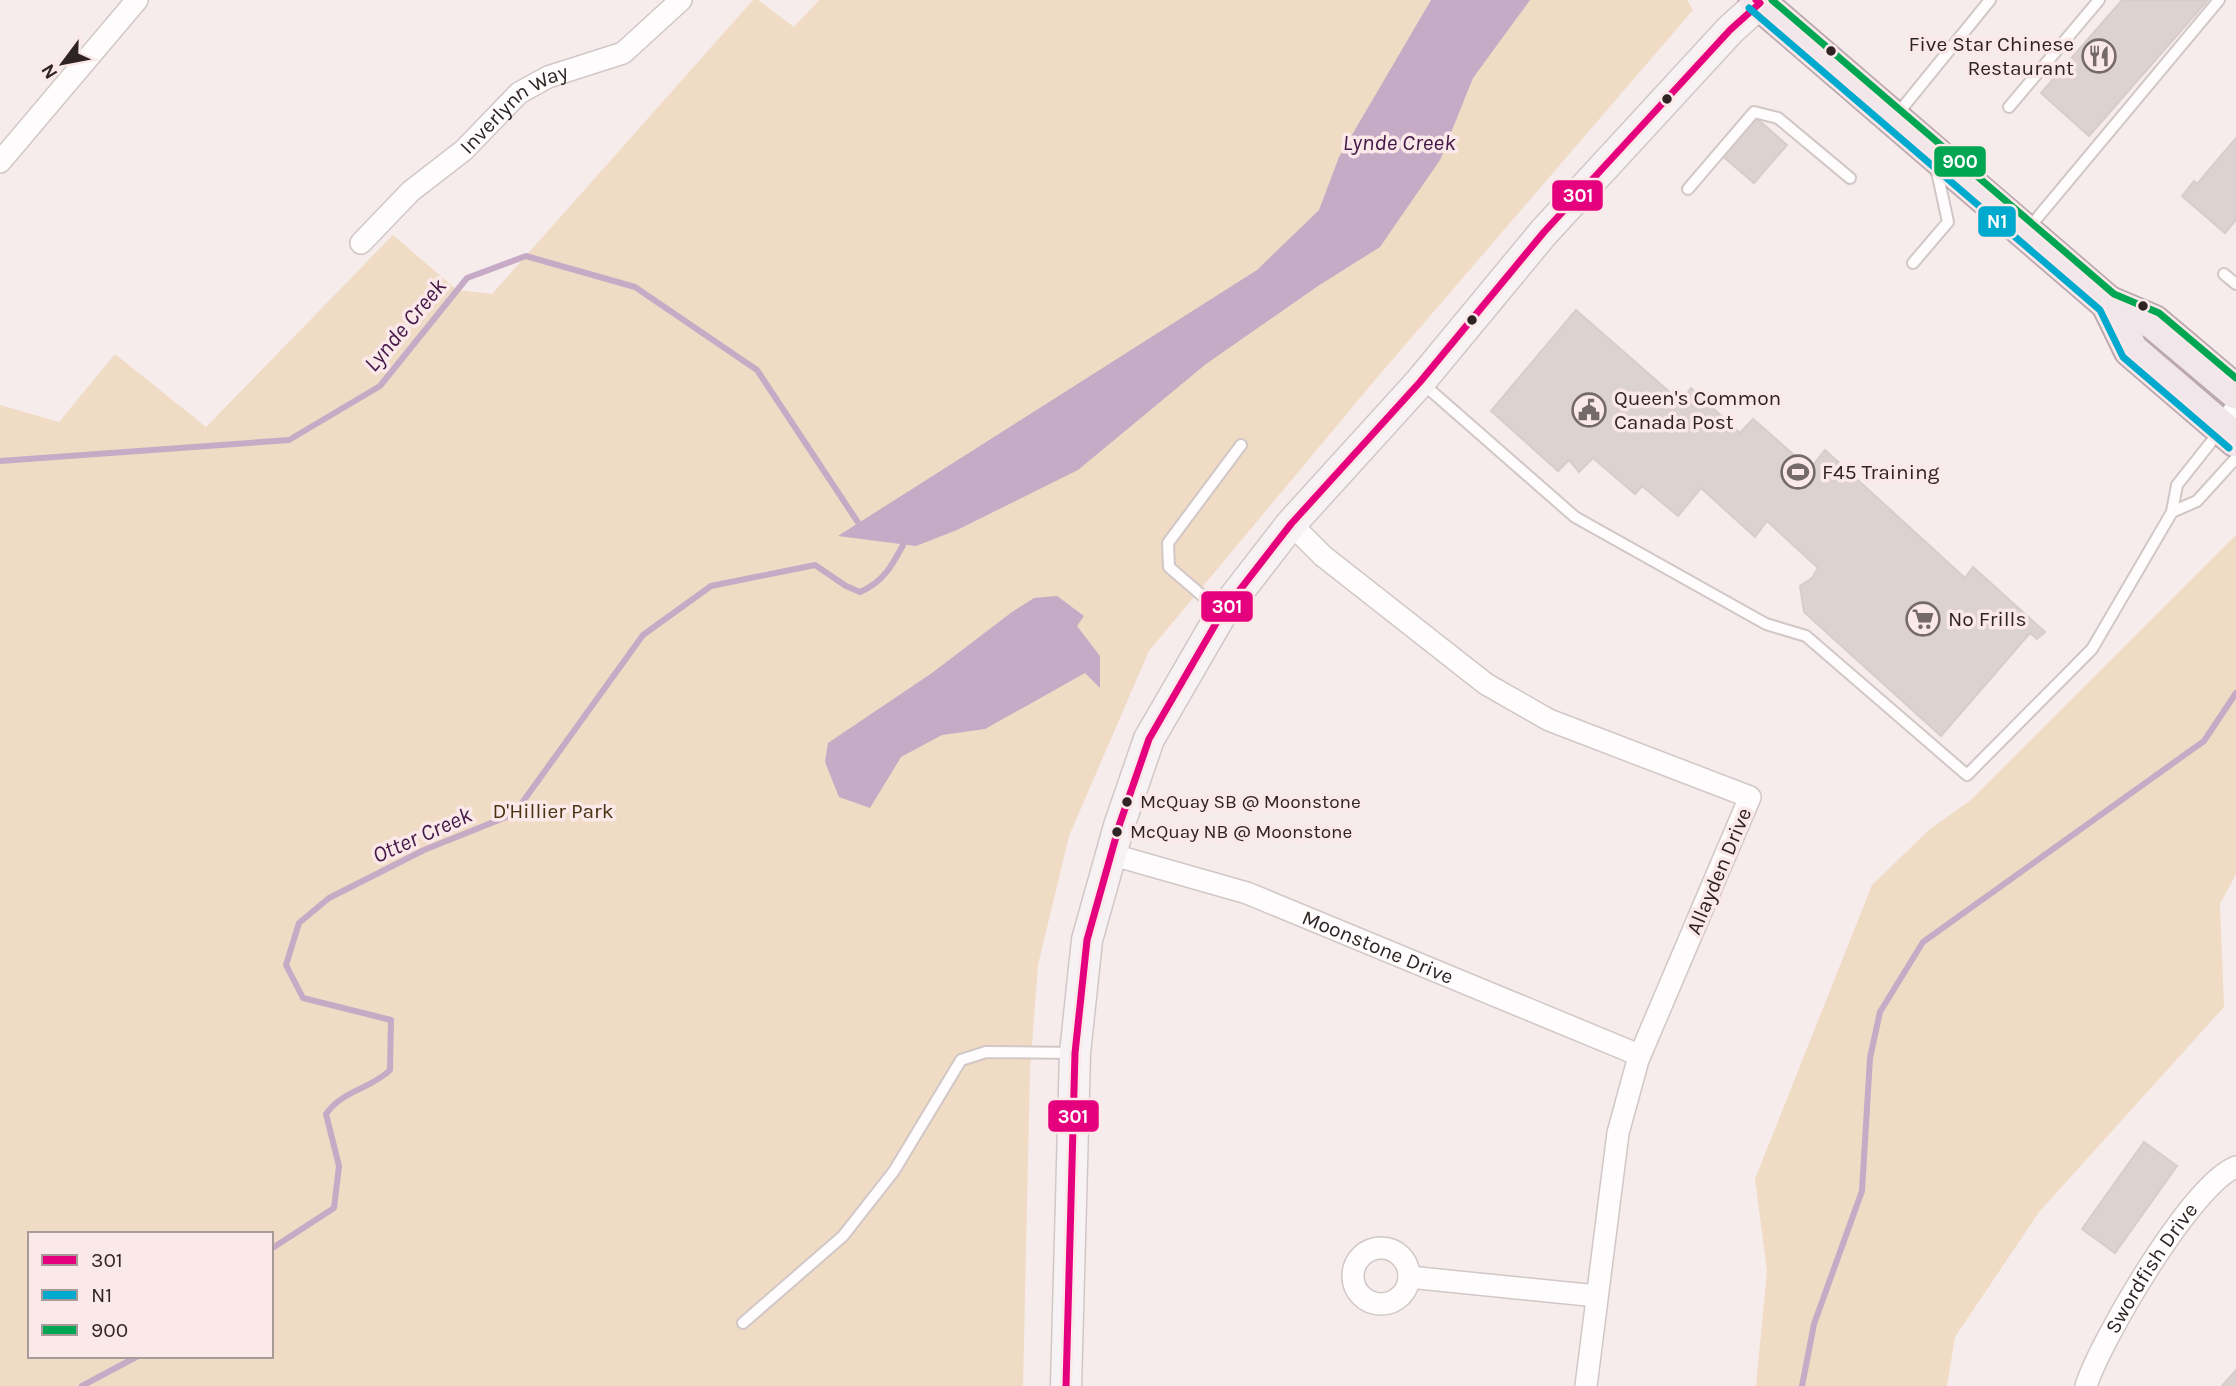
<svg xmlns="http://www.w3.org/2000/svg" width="2236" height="1386" font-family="Karla,sans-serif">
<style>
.green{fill:#f0dbc5;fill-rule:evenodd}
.water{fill:#c6aac6}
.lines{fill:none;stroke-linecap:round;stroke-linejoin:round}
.stream{stroke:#c6aac6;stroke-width:6}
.building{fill:#dcd2d0;stroke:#d7cdcb;stroke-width:2}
.lane-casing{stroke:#d2c7c7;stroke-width:14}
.street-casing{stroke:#d2c7c7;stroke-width:24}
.secondary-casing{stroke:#d2c7c7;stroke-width:33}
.primary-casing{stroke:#bca8af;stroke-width:37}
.lane{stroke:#fefcfc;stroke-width:10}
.street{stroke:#fefcfc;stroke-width:21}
.secondary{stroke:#f7f2f4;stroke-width:30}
.primary{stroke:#f1e7eb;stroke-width:33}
.bus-1-casing{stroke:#fbe8e8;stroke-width:12}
.bus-2-casing{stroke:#fbe8e8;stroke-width:12}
.bus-3-casing{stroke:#fbe8e8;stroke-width:12}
.bus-1{stroke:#e5007d;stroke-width:7}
.bus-2{stroke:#00a9ce;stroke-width:7}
.bus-3{stroke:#00a651;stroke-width:7}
.bus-dot{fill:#2f2424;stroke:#fbe8e8;stroke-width:2.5}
.labels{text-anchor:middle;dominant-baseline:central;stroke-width:7;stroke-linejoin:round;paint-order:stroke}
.bus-label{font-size:19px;fill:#2f2424;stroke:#fbe8e8;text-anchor:start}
.poi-label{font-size:21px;fill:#2f2424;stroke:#fbe8e8;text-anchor:start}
.street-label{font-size:21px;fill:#2f2424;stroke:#fbe8e8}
.park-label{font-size:21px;fill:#483210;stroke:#fbe8e8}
.water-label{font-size:23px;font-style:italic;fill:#431748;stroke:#fbe8e8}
.line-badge{stroke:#fbe8e8;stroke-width:2.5}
.badge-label{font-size:19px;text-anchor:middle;font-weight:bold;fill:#fff}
</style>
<rect width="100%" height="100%" fill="#f7ecec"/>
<!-- green -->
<g class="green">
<path d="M753,0H758L794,27L819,0H1687L1693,10L1375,380L1149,651L1069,836L1038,965L1030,1070L1023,1386H0V405L59,422L115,354L206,427L393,235L457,290L492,294ZM30,1234H271V1356H30Z"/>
<path d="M2236,535V874L2220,904L2224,1007L2039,1212L1955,1337L1947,1386H1756L1767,1271L1755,1179L1872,885L1930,829L1971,800Z"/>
</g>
<!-- water -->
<g class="water">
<path d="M1431,0H1530L1473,78L1440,160L1380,247L1318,286L1206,364L1078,470L957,530L916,546L838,536L1257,270L1319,210L1339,157Z"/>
<path d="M1057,596L1084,616L1077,626L1100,656V688L1085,673L985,729L942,735L901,757L870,808L839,797L825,762L828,743L932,673L1012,612L1034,598Z"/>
</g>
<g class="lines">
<!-- stream -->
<g class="stream">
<path d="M0,461L289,440L380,386L467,278L526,256L635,287L757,370L859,524"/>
<path d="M271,1249L334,1208L339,1166L326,1114C343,1090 371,1089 390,1070L391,1020L303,998L286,965L299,923L329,898L424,850L514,814L643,635L711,586L815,565L846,586L860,592C883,582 892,566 903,545"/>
<path d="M82,1386L138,1356"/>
<path d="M1802,1386L1814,1324L1862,1191L1870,1058L1880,1012L1923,942L2204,741L2236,693"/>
</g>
</g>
<!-- building -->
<g class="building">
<path d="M2122,0H2208L2089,136L2041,93Z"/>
<path d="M1755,117L1787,145L1754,183L1721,155Z"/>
<path d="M2236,138V220L2225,233L2182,196L2194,181L2197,184Z"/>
<path d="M1576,310L1681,402L1691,388L1740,433L1753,419L1810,469L1825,450L1965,578L1973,567L2045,632L2037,639L2030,633L1941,736L1804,612L1800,586L1812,578L1818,568L1767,521L1755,537L1701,488L1678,516L1642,486L1635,494L1593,458L1579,472L1569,460L1558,471L1491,411Z"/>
<path d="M2144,1142L2177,1166L2115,1253L2082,1229Z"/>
<path d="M2236,1370V1386H2222Z"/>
</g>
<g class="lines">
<defs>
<g id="lane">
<path d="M2009,107L2099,0"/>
<path d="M1895,117L1990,0"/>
<path d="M1688,189L1754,112L1778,118L1850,178"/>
<path d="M2028,229L2219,0"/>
<path d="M1913,263L1948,222L1936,167"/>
<path d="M2224,274L2236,284"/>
<path d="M1422,383L1575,517L1766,624L1806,636L1967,775L2092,649L2172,512L2177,485L2219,432"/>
<path d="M2172,512L2197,501L2236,458"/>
<path d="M1220,611L1169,567L1168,543L1241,445"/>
<path d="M743,1323L843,1236L894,1171L961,1060L986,1052L1073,1053"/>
</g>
<g id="street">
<path d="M0,162L137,0"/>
<path id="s1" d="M361,243L411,191L464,150L519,93L548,77L623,53L681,0"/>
<path d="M2222,428L2236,408"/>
<path d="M1291,524L1323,556L1486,684L1549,720L1750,797L1638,1060L1618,1133L1586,1386"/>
<path id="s2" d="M1110,854L1247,893L1639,1055"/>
<circle cx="1381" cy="1276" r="28"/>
<path d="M1409,1277L1597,1296"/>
<path id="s3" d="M2086,1386C2101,1339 2192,1184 2236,1167"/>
</g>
<path id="secondary" d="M1066,1386L1075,1053L1087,940L1119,826L1149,739L1222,613L1291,524L1420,382L1544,232L1730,30L1760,3"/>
<g id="primary">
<path d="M1756,0L2108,303L2153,322L2236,392"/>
<path d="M2108,303L2131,350L2236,440"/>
</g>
</defs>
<!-- lane casing -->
<use href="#lane" class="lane-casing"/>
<!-- street casing -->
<use href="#street" class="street-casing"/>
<!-- secondary casing -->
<use href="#secondary" class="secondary-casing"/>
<!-- primary casing -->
<use href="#primary" class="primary-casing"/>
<!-- lane -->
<use href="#lane" class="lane"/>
<!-- street -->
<use href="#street" class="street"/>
<!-- secondary -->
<use href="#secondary" class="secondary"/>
<!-- primary -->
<use href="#primary" class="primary"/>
<defs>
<path id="bus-1" d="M1066,1386L1075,1053L1087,940L1119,826L1149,739L1222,613L1291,524L1420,382L1544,232L1730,30L1760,3L1756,0"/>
<path id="bus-2" d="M1749,8L2100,310L2123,357L2229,448"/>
<path id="bus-3" d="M1772,0L2114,294L2159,313L2236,378"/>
</defs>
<!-- bus-1 casing -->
<use href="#bus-1" class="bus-1-casing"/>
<!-- bus-2 casing -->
<use href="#bus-2" class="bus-2-casing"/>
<!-- bus-3 casing -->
<use href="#bus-3" class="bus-3-casing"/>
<!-- bus-1 -->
<use href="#bus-1" class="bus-1"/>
<!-- bus-2 -->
<use href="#bus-2" class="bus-2"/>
<!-- bus-3 -->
<use href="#bus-3" class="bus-3"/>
</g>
<!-- icons -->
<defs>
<symbol id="restaurant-ring" viewBox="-11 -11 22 22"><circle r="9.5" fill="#fbe8e8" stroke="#756a6a" stroke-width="1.5"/><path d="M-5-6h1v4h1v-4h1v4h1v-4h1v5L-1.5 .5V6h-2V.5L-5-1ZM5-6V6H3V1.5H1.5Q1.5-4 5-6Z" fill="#756a6a"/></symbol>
<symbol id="civic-ring" viewBox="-11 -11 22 22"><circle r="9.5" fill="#fbe8e8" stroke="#756a6a" stroke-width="1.5"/><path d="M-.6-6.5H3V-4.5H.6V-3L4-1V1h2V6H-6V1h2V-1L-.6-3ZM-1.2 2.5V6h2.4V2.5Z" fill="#756a6a"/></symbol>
<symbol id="stadium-ring" viewBox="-11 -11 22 22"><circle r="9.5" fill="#fbe8e8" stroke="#756a6a" stroke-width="1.5"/><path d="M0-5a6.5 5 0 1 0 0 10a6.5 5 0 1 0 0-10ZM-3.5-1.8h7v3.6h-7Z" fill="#756a6a"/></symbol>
<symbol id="supermarket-ring" viewBox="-11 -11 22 22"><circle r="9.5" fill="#fbe8e8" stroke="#756a6a" stroke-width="1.5"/><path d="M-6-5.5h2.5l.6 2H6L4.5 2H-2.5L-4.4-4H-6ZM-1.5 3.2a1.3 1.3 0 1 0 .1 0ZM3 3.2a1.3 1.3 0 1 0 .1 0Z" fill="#756a6a"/></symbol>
</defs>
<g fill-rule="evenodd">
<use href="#restaurant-ring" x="2080" y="37" width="38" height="38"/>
<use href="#civic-ring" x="1570" y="391" width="38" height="38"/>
<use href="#stadium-ring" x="1779" y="453" width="38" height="38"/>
<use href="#supermarket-ring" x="1904" y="600" width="38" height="38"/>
</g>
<!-- markers -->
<g class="bus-dot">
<circle cx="1831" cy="51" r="6"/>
<circle cx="1667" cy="99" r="6"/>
<circle cx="2143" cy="306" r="6"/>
<circle cx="1472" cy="320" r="6"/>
<circle cx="1127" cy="802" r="6"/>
<circle cx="1117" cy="832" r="6"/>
</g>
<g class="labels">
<!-- bus labels -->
<g class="bus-label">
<text x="1140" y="802">McQuay SB @ Moonstone</text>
<text x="1130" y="832">McQuay NB @ Moonstone</text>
</g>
<!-- poi labels -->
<g class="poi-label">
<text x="2074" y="44" text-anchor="end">Five Star Chinese<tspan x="2074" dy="24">Restaurant</tspan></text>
<text x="1614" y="398">Queen's Common<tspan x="1614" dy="24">Canada Post</tspan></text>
<text x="1822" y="472">F45 Training</text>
<text x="1948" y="619">No Frills</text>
</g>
<!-- street labels -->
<g class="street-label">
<text stroke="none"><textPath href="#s1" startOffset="205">Inverlynn Way</textPath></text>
<text transform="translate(1719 871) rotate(-67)">Allayden Drive</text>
<text stroke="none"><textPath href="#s2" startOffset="284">Moonstone Drive</textPath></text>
<text stroke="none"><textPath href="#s3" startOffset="135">Swordfish Drive</textPath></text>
</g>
<!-- park labels -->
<g class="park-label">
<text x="553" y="811">D'Hillier Park</text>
</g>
<!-- water labels -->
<g class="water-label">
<text x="1399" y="142">Lynde Creek</text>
<text transform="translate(405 325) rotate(-50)">Lynde Creek</text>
<text transform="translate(422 835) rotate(-24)">Otter Creek</text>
</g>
</g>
<g class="line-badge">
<rect x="1933" y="145" width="54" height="33" rx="7" fill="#00a651"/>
<rect x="1551" y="179" width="53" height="33" rx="7" fill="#e5007d"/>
<rect x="1977" y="205" width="40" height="33" rx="7" fill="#00a9ce"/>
<rect x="1200" y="590" width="54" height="33" rx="7" fill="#e5007d"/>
<rect x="1047" y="1099" width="53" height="34" rx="7" fill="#e5007d"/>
</g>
<g class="badge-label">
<text x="1960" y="168">900</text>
<text x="1578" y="202">301</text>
<text x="1997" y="228">N1</text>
<text x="1227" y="613">301</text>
<text x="1073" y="1123">301</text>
</g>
<!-- legend -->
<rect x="28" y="1232" width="245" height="126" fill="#fbe8e8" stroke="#a99a9a" stroke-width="2"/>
<rect x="42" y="1255" width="35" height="10" fill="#e5007d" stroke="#a99a9a" stroke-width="2"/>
<text x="91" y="1267" font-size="21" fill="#2f2424">301</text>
<rect x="42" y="1290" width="35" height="10" fill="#00a9ce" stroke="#a99a9a" stroke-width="2"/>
<text x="91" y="1302" font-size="21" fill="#2f2424">N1</text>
<rect x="42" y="1325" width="35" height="10" fill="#00a651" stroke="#a99a9a" stroke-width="2"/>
<text x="91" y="1337" font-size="21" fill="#2f2424">900</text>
<!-- north arrow -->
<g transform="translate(63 63) rotate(238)" stroke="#fbe8e8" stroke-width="5" paint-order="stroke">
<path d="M0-5L12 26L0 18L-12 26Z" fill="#2f2424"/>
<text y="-10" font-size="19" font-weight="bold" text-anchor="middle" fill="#2f2424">N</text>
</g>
</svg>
